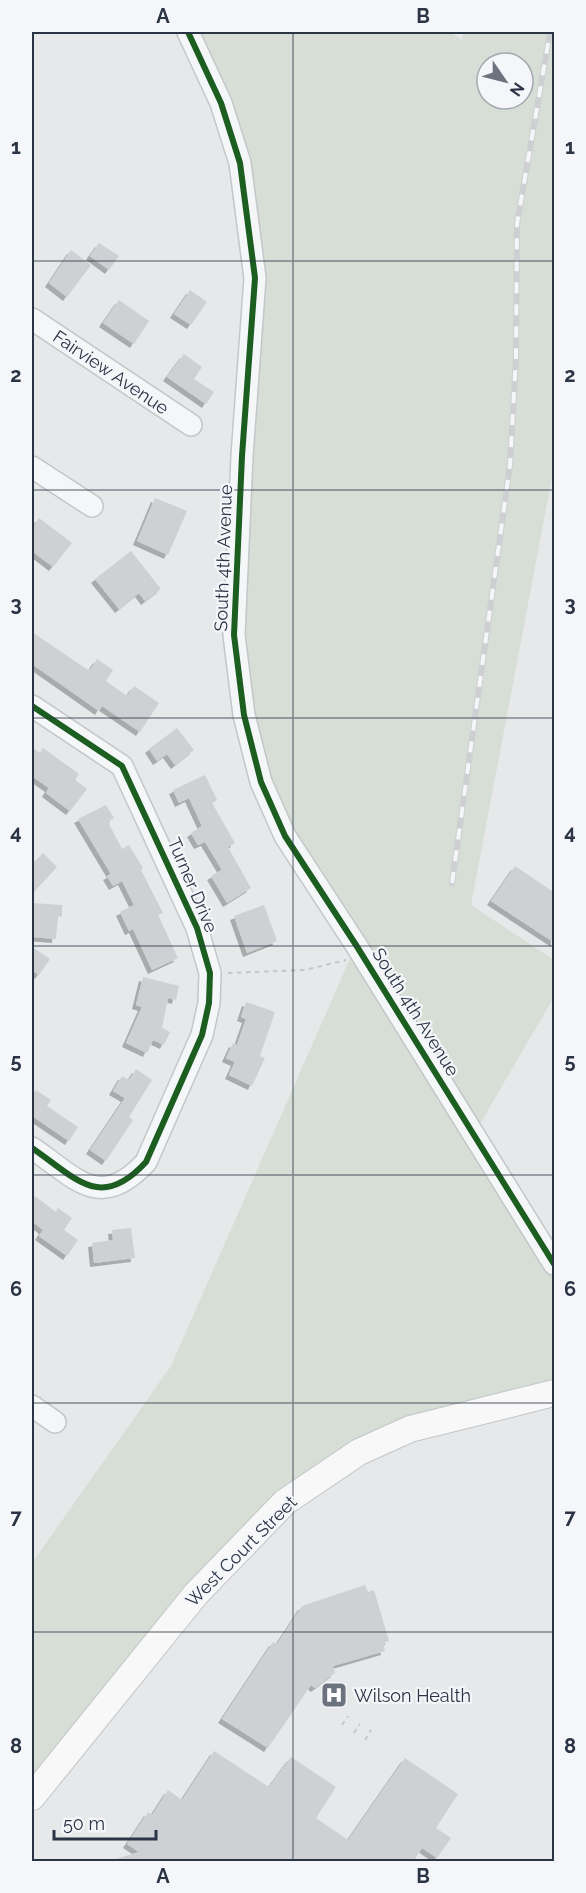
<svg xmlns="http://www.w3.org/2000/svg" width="586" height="1893" font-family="Raleway,sans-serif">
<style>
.green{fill:#d6ded6;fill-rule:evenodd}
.building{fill:#ced0d3;filter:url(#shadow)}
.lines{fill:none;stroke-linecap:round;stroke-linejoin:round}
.minor-casing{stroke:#c4c6c8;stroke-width:24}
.major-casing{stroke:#c2c5c8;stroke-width:28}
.path{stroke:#c5c6ca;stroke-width:2;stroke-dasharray:4.5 4.5;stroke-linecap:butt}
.minor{stroke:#f5f6f7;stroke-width:21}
.major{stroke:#f8f8f8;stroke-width:26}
.rail-casing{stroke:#cecfd2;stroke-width:6}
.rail{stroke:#f4f6f9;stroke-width:4;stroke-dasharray:11;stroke-linecap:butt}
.cycleway-casing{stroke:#f4f6f9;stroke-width:10}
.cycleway{stroke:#1b5e20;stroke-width:6}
.grid{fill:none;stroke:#2b3445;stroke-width:1.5;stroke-opacity:0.55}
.labels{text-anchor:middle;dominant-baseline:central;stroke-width:4.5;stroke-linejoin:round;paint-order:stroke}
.street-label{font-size:18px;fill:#2b3445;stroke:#f4f6f9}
.poi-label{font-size:18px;fill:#2b3445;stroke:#f4f6f9;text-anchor:start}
.neatline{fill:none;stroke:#2b3445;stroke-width:2}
.grid-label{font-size:20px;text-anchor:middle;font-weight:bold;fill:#2b3445}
</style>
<defs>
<filter id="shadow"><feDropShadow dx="-4" dy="4" stdDeviation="0" flood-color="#0004"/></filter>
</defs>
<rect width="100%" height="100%" fill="#e6e8ea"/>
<!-- green -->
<path class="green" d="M188,32H450L462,40L464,32H554V467L471,905L554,960V997L474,1134L554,1264V1393L410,1429L285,1502L32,1797V1563L171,1366L356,945L285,836L234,635L249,225ZM487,63H523V99H487Z"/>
<!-- building -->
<g class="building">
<path d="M99,243L119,256L109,270L90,256Z"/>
<path d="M71,250L91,265L67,297L49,283Z"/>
<path d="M190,290L207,302L191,325L174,314Z"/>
<path d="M119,300L149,321L134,344L103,323Z"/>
<path d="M184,354L202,367L194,379L214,392L206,404L167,377Z"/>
<path d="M155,498L187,511L168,555L137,541Z"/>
<path d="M39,518L72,543L53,567L32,551V529Z"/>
<path d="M131,551L161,589L145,601L139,593L119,609L95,579Z"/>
<path d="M32,632L85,668L90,670L97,659L113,670L106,681L127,696L134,686L159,703L140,732L102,706L99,711L32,664Z"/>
<path d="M177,728L194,750L175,765L167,754L157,761L149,749Z"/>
<path d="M32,747L40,753L43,748L79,774L75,780L87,789L70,811L46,793L49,788L32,776Z"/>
<path d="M205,775L217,800L212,803L235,843L228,847L251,888L227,903L211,876L222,870L205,842L198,845L191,833L202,826L189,798L179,803L173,790Z"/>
<path d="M106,805L114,818L108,822L122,849L129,845L143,868L141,870L163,913L158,915L178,958L152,970L133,929L129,931L120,912L134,905L122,881L113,886L107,876L111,874L78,819Z"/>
<path d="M43,853L57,867L32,894V865Z"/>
<path d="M515,866L555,893V943L491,901Z"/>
<path d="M32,903L62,905V917L58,916L56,939L32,937Z"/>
<path d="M264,905L277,941L247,953L234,916Z"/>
<path d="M32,947L50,959L39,975L32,970Z"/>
<path d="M143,977L179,986L176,1000L168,998L162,1028L170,1032L164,1045L153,1040L147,1053L126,1043L142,1007L136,1005Z"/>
<path d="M246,1002L275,1012L260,1056L265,1058L252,1086L229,1075L235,1062L226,1058L233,1043L237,1045L246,1019L241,1017Z"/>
<path d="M136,1069L152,1080L129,1117L133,1120L106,1161L90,1150L125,1098L113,1091L122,1076L129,1080Z"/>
<path d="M36,1090L51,1100L47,1106L78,1127L69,1141L32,1116V1096Z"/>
<path d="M32,1194L56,1212L58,1208L72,1218L64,1230L78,1240L67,1256L39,1236L43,1230L32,1221Z"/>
<path d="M131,1228L135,1258L94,1263L92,1243L113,1240L112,1230Z"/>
<path d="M365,1585L368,1592L374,1590L389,1641L383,1643L385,1651L333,1666L335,1673L315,1688L311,1685L268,1748L222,1719L273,1642L277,1644L302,1606Z"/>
<path d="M214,1751L269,1787L291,1757L336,1787L316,1818L348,1840L405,1758L458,1794L436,1828L451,1838L437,1858L422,1848L413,1862H116V1859L139,1852L127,1844L148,1812L152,1815L168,1790L182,1800Z"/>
</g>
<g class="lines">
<defs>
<g id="minor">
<path d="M188,32L221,103L240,163L255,278L242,456L234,635L244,715L261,782L285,836L356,945L554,1264"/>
<path d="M32,319L191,425"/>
<path d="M32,467L92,506"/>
<path d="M32,706L122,766L197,928L210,973L209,1003L202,1035L146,1162C100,1212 76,1178 32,1148"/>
<path d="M32,1406L55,1422"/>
</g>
<path id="major" d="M32,1797L196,1594L285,1502L359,1452L410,1429L554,1393"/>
</defs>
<!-- minor casing -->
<use href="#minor" class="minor-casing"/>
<!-- major casing -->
<use href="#major" class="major-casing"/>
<!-- path -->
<g class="path">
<path d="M228,973L305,970L346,960"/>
<path d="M342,1725L348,1716"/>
<path d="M354,1733L360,1724"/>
<path d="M365,1740L371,1730"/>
</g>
<!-- minor -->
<use href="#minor" class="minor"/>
<!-- major -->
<use href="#major" class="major"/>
<defs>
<path id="rail" d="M452,883L510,465L516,357L517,224L550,32"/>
</defs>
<!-- rail casing -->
<use href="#rail" class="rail-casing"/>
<!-- rail -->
<use href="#rail" class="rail"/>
<defs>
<g id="cycleway">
<path d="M188,32L221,103L240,163L255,278L242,456L234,635L244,715L261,782L285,836L356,945L554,1264"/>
<path d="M32,706L122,766L197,928L210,973L209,1003L202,1035L146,1162C100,1212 76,1178 32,1148"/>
</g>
</defs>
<!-- cycleway casing -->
<use href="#cycleway" class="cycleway-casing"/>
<!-- cycleway -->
<use href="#cycleway" class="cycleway"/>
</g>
<!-- grid -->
<path class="grid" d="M293,32V1862M32,261H554M32,490H554M32,718H554M32,946H554M32,1175H554M32,1403H554M32,1632H554"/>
<!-- icons -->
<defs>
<symbol id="hospital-square" viewBox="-11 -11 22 22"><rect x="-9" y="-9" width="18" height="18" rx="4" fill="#6c737f" stroke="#f4f6f9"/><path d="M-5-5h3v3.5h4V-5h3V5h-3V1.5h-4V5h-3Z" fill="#fff"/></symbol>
</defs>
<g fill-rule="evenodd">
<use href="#hospital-square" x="319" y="1680" width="30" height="30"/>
</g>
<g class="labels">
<!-- street labels -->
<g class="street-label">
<text transform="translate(111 372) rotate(34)">Fairview Avenue</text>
<text transform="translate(223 558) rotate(-88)">South 4th Avenue</text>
<text transform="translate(193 885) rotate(67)">Turner Drive</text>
<text transform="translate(416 1012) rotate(58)">South 4th Avenue</text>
<text transform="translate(241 1551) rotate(-45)">West Court Street</text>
</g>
<!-- poi labels -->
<g class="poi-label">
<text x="354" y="1695">Wilson Health</text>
</g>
</g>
<!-- border -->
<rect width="586" height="1893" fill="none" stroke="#f4f6f9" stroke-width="66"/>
<!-- north arrow -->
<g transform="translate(505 81) rotate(125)"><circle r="28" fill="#f4f6f9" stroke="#a4a8b1" stroke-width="1.5"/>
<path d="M0-4.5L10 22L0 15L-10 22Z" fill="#6c737f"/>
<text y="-9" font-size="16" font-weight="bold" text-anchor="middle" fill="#2b3445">N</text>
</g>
<!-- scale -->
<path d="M54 1830v9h102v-9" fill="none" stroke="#2b3445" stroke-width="3"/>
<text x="63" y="1830" font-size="18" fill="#2b3445" stroke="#f4f6f9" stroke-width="4.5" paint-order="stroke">50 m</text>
<rect x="33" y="33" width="520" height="1827" class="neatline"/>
<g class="grid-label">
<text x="163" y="23">A</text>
<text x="423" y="23">B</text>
<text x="16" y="154">1</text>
<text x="570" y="154">1</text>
<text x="16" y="382">2</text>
<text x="570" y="382">2</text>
<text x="16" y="611">3</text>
<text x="570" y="611">3</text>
<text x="16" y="839">4</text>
<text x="570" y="839">4</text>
<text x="16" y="1068">5</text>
<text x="570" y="1068">5</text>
<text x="16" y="1296">6</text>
<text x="570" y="1296">6</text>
<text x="16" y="1524">7</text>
<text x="570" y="1524">7</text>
<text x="16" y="1753">8</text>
<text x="570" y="1753">8</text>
<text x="163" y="1883">A</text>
<text x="423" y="1883">B</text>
</g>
</svg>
